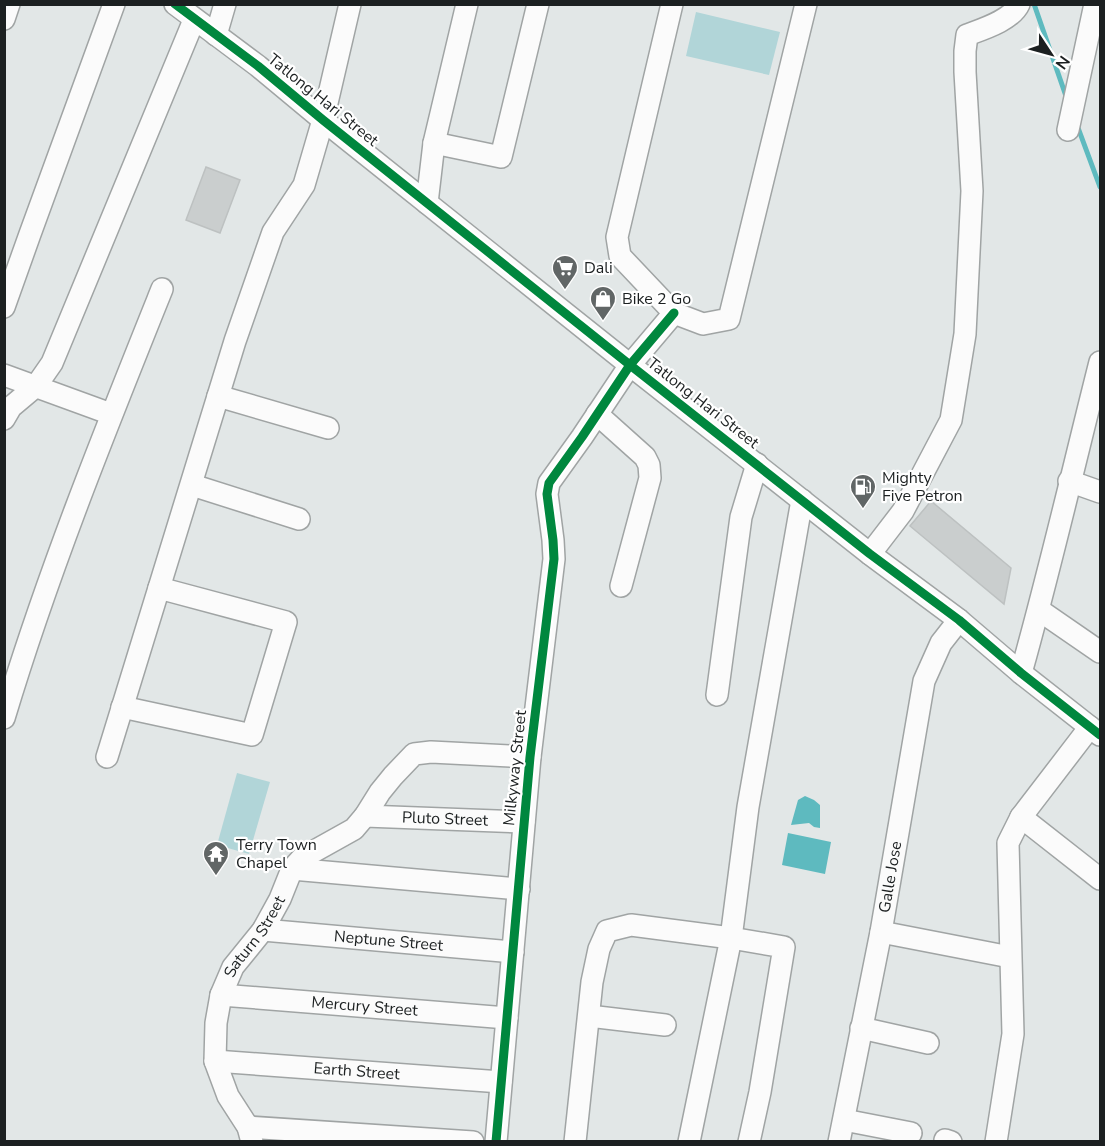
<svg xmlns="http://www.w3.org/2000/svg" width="1105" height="1146" font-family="'Nunito Sans',sans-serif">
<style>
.green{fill:#b1d5d8}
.water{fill:#5ebabf}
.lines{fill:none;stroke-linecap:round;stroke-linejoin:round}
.stream{stroke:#5ebabf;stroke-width:5}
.building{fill:#cacece;stroke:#bdc1c1;stroke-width:1.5}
.minor-casing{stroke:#a0a4a4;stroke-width:24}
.minor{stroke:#fbfbfb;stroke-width:21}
.cycleway-casing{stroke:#fff;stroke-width:13}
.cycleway{stroke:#00873e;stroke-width:9}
.labels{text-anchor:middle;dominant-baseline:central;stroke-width:4.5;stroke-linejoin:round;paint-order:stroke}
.street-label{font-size:16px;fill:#1c2021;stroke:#fff}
.poi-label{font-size:16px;fill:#1c2021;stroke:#fff;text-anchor:start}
</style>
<rect width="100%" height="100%" fill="#e2e7e7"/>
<!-- green -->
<g class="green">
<path d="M696,12L780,32L769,75L686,56Z"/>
<path d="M237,773L270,782L249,854L217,845Z"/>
</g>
<!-- water -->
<g class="water">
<path d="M805,796L814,800L820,805V828L814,827L809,823L791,825L798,800Z"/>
<path d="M788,833L831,842L825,874L782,865Z"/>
</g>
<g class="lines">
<!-- stream -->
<g class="stream">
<path d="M1034,4L1067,99"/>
<path d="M1077,125L1100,187"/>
</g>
</g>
<!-- building -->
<g class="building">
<path d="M206,167L240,180L220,233L186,220Z"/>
<path d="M931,501L1011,568L1004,604L910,526Z"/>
</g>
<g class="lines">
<defs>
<g id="minor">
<path d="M175,4L258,66L323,120L630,365L870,554L959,620L1021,673L1100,735"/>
<path d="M672,4L617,237L620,256L674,313L703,324L729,319L806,4"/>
<path d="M4,19L9,4"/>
<path d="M216,35L225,4"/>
<path d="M1068,130L1095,4"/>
<path d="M434,143L501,157L538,4"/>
<path d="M427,203L434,143L467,4"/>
<path d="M4,307L30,234L114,4"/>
<path d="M4,375L111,414"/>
<path d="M218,396L328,428"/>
<path d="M597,414L645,457L649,465L650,478L621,586"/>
<path d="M4,419L11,407L36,386L52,363L194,20"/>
<path d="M1069,481L1100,492"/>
<path d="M192,485L299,519"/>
<path d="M870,554L903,511L951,420L965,334L972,191L965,72V51L967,35C983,29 1012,20 1019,4"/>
<path d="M1039,610L1100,652"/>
<path d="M1021,673C1050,570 1074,465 1100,362"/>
<path d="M717,695L741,517L757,464"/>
<path d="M122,707L252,735L286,622L159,588"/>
<path d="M4,718C48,572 105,431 162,289"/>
<path d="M107,757L235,341L273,232L304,185L323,120L350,4"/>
<path id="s1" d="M365,816L524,822"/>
<path d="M1021,817L1100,879"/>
<path d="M292,869L519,889"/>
<path id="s2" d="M263,930L513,952"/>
<path d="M881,932L1010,957"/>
<path id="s3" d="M221,995L507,1018"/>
<path d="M589,1016L665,1025"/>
<path d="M861,1028L928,1043"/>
<path id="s4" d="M215,1061L501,1082"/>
<path d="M844,1120L911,1133"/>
<path d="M248,1127L473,1142"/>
<path d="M945,1140L951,1142"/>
<path id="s5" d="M252,1142L248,1127L228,1096L215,1061L216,1023L221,995L233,967L263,930L280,899L292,869L302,858L354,829L365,816L380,792L393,776L414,754L431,752L530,757"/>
<path d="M496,1142L530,757L554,559L553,540L547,494L549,483L582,437L630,365L674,313"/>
<path d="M575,1142L592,982L599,949L607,931L631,925L731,938L784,947L760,1092L749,1142"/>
<path d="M689,1142L731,938L748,807L802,500"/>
<path id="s6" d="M839,1142L881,932L924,681L941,643L959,620"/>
<path d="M996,1142L1013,1034L1008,843L1021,817L1090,727"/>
</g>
</defs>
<!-- minor casing -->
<use href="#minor" class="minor-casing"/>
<!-- minor -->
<use href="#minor" class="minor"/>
<defs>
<g id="cycleway">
<path d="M175,4L258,66L323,120L630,365L870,554L959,620L1021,673L1100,735"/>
<path d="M496,1142L530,757L554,559L553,540L547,494L549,483L582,437L630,365L674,313"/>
</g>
</defs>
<!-- cycleway casing -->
<use href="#cycleway" class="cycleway-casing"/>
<!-- cycleway -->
<use href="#cycleway" class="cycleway"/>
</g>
<!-- icons -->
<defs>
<symbol id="supermarket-pin" viewBox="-11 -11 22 30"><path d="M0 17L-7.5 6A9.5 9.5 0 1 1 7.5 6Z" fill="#616666" stroke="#fff"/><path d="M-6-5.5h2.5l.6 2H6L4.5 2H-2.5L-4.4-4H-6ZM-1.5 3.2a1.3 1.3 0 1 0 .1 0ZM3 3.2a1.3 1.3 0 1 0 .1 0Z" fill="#fff"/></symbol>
<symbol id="shop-pin" viewBox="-11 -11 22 30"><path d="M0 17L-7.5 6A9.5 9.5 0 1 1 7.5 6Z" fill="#616666" stroke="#fff"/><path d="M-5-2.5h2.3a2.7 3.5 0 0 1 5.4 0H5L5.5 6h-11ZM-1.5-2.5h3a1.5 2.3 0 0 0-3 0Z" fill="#fff"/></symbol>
<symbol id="fuel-pin" viewBox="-11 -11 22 30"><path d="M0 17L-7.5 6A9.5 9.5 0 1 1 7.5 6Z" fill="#616666" stroke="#fff"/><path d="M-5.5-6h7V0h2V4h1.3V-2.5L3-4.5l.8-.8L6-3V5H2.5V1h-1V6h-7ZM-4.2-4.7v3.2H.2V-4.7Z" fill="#fff"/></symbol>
<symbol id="temple-pin" viewBox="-11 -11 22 30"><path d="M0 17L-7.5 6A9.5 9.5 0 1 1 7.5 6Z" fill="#616666" stroke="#fff"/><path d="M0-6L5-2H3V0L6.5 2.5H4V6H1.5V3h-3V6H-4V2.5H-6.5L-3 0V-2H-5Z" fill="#fff"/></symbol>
</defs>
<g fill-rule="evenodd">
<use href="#supermarket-pin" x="550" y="253" width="30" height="40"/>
<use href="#shop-pin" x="588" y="284" width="30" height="40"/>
<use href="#fuel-pin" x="848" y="472" width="30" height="40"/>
<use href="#temple-pin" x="201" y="839" width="30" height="40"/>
</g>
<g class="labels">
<!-- street labels -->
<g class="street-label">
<text transform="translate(323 100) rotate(39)">Tatlong Hari Street</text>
<text transform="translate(703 403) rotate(38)">Tatlong Hari Street</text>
<text transform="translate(515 768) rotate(-84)">Milkyway Street</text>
<text stroke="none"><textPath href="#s1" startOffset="80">Pluto Street</textPath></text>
<text stroke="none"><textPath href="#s6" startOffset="270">Galle Jose</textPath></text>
<text stroke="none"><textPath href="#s5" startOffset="224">Saturn Street</textPath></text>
<text stroke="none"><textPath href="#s2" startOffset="126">Neptune Street</textPath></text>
<text stroke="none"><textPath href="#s3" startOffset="144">Mercury Street</textPath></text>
<text stroke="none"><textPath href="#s4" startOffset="142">Earth Street</textPath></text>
</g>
<!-- poi labels -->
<g class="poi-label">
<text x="584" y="268">Dali</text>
<text x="622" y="299">Bike 2 Go</text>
<text x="882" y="478">Mighty<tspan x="882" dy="18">Five Petron</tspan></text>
<text x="236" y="845">Terry Town<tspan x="236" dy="18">Chapel</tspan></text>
</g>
</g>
<!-- border -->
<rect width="1105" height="1146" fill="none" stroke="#1c2021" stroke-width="12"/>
<!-- north arrow -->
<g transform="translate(1051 54) rotate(126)" stroke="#ffffff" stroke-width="4.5" paint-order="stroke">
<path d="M0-4.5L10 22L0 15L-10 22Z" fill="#1c2021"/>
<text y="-9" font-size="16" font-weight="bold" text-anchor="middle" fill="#1c2021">N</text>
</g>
</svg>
